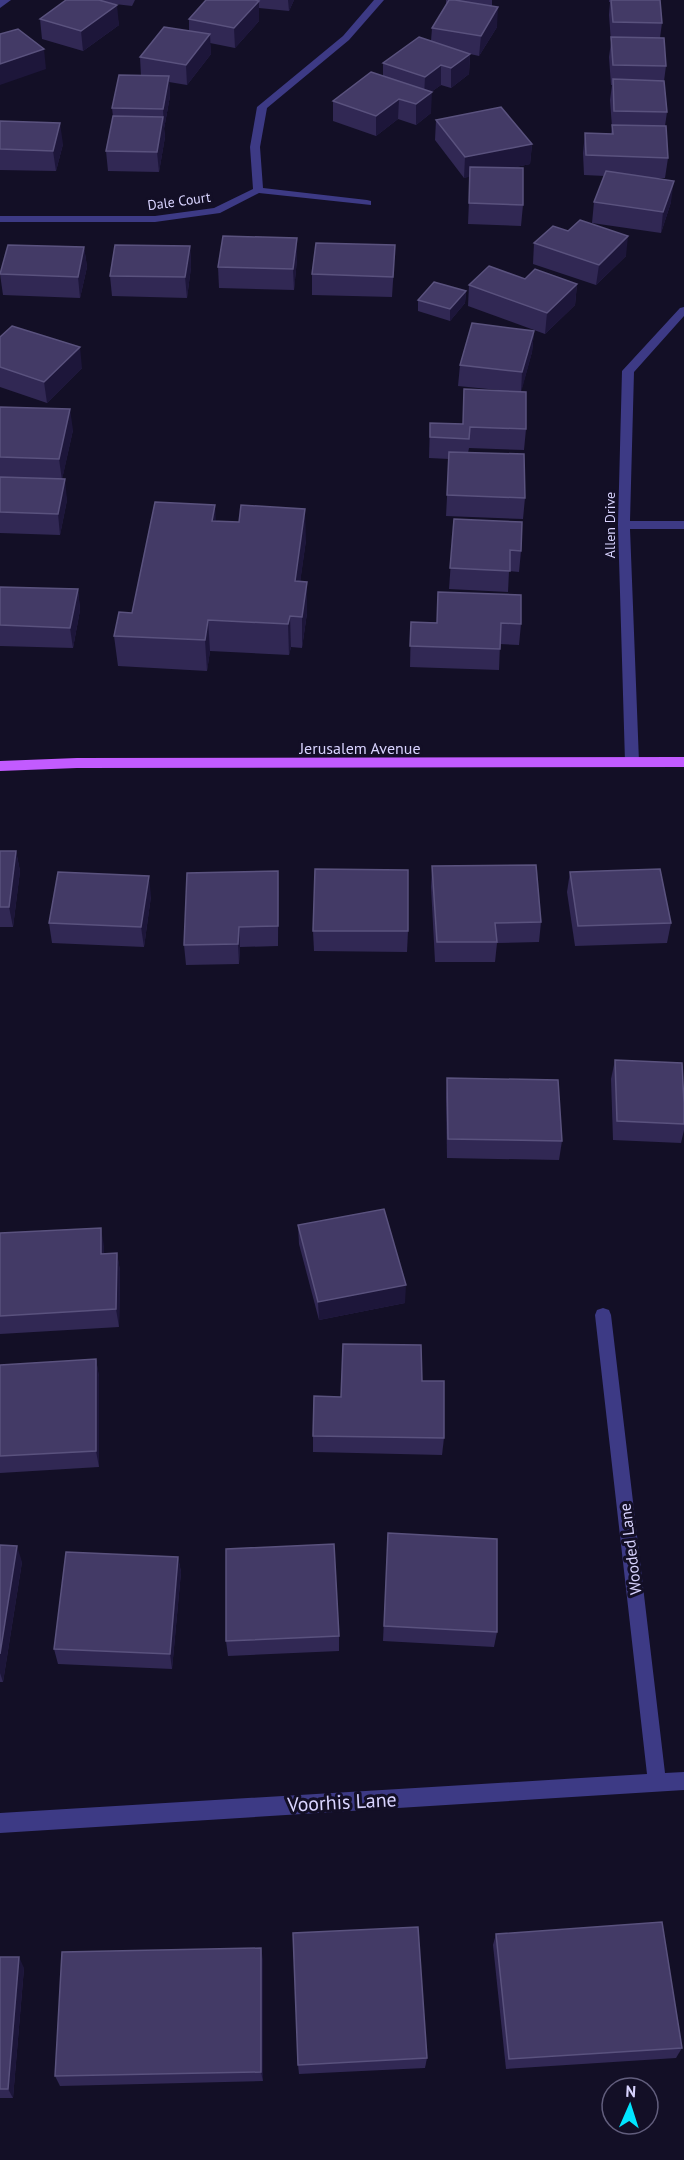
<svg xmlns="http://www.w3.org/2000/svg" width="684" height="2160" font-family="'PT Sans',sans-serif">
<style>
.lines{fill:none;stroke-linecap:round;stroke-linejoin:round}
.minor{fill:#3d3a85;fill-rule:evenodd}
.major{fill:#c25bff;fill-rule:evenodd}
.wall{fill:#312854}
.shaded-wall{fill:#1d163a}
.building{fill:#433a66;stroke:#5a527e;stroke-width:1.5}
.labels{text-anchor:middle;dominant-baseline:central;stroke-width:6;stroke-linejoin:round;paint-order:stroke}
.far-street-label{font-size:14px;fill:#d9d4ff;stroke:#130f26}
.street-label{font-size:16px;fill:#d9d4ff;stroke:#130f26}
.near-street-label{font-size:20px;fill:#d9d4ff;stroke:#130f26}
</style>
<rect width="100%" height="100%" fill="#130f26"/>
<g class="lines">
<!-- minor -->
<g class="minor">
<path d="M0,0H11L0,8Z"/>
<path d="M374,0H384L349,40L267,108L260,147L263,188L367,200L371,201V205L259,193L220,213L155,222H0V216H155L214,208L253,189L250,147L257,107L343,36Z"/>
<path d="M684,307V316L634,372L630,521H684V529H630L639,762L632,767L625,762L618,525L622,371L680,308Z"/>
<path d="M603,1308L609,1310L611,1315L665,1773L684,1772V1790L0,1833V1813L647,1774L595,1315L597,1310Z"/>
</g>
<!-- major -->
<path class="major" d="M684,757V767L77,768L0,771V761L77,758Z"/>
</g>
<!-- wall -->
<g class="wall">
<path d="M66,0H135L132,6L115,4L119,25L83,51L42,39L40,19Z"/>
<path d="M206,0H294L289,11L259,8V21L235,48L210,43L211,54L187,85L169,82L170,96L164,129L165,137L159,172L108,171L106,151L113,117L112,108L141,76L140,57L189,31V19Z"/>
<path d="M446,0H492V6L497,27L479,56L470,54L469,74L451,88L441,85L431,92V113L416,125L398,119L376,136L333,121V101L383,76V63L431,41L432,28L446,5Z"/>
<path d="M609,0H660L662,23L660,38L666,66L664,81L667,112L665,126L668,158L665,178H650L671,202L661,233L592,223L594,202L605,176L584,175L583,153L585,133L611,134L612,127L610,100L612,85H611L609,57L611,42L609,15L610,2H609Z"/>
<path d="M436,120L532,144L530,164L511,168L523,205L521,226L468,224L470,176L464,178L435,140Z"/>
<path d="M0,121L63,144L56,171L0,170Z"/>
<path d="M297,238V259L294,290L219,288L218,267Z"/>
<path d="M534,243L626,256L596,285L533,264Z"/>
<path d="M190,246L191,267L187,298L112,296L110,276Z"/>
<path d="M84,247L87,267L80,298L3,295L0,274Z"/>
<path d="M394,266L392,297L312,295V274Z"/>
<path d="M525,279L577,284L575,305L545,334L468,306L469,285Z"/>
<path d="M466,291L465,303L450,321L418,311V300Z"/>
<path d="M534,331L532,352L521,391L526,429L524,450L469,448L468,453L525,498L523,519L446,516L449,459L429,458L430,423L462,424L498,390L458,386L460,365Z"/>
<path d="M0,337L82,368L47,403L0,387Z"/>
<path d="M0,407L73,430L62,479L67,500L60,535L0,533Z"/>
<path d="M454,519L521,551L519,572L509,571L508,592L449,589Z"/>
<path d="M216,521L306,540L300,582L307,613L302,648L291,647L289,655L210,651L207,671L118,666L114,636L132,613Z"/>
<path d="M0,587L78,589L80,610L73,648L0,646Z"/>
<path d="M411,622L521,624L519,645L500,644L499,670L410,667Z"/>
<path d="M0,851H16L20,871L13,927H0Z"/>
<path d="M432,866L541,922L539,942L497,943L495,962H435L431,887Z"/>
<path d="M278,871V946L240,947L239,964L186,965L184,945Z"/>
<path d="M570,872L671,923L667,943L575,946L567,892Z"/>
<path d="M151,896L144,947L52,943L49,923Z"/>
<path d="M313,931H408L407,952L314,951Z"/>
<path d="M615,1060L684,1124V1130L681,1143L613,1140L611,1079Z"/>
<path d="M447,1078L562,1141L559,1160L447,1158L446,1097Z"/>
<path d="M298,1225L405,1303L319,1320L299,1244Z"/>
<path d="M0,1233L104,1246V1253H117L120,1271L119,1327L0,1334Z"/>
<path d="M96,1359L99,1377V1467L0,1473V1365Z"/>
<path d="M422,1381L444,1438L442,1455L313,1452V1436L341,1397Z"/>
<path d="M388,1533L497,1632L494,1647L383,1641Z"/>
<path d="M0,1545L22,1562L3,1682H0Z"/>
<path d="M178,1557L181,1572L172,1669L58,1664L54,1649Z"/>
<path d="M339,1636V1651L228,1656L226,1641Z"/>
<path d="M496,1934L682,2048L676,2058L506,2069L493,1945Z"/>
<path d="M0,1957L24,1968L13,2098H0Z"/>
<path d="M263,1959V2081L60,2086L55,2076Z"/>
<path d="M427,2058L425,2068L299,2074L298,2065Z"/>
</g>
<!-- shaded-wall -->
<g class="shaded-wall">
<path d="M288,0H294L289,11Z"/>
<path d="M259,1V21L235,48L234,28Z"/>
<path d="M117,5L119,25L83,51L81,31Z"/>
<path d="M498,7L497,27L479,56L481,36Z"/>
<path d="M210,34L211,54L187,85L186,65Z"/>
<path d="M44,49L46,69L0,85V64Z"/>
<path d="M470,54L469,74L451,88V68Z"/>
<path d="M441,65V85L424,97L425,77Z"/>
<path d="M169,76L170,96L164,129L163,109Z"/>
<path d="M432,92L431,113L416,125V104Z"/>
<path d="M399,99L398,119L376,136V116Z"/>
<path d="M163,117L165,137L159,172L157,152Z"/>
<path d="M60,123L63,144L56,171L53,151Z"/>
<path d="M532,144L530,164L464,178L465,157Z"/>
<path d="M674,181L671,202L661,233L663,212Z"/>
<path d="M628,236L626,256L596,285L599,265Z"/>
<path d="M297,238V259L294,290L293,269Z"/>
<path d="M190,246L191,267L187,298L185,277Z"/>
<path d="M84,247L87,267L80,298L78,277Z"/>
<path d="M577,284L575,305L545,334L547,313Z"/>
<path d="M466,291L465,303L450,321V309Z"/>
<path d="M534,331L532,352L521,393L522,372Z"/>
<path d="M80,347L82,368L47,403L44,382Z"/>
<path d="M70,409L73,430L62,480L59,459Z"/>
<path d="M65,479L67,500L60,535L58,514Z"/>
<path d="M215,505L217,536L212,521Z"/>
<path d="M305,509L306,540L296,612L295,581Z"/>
<path d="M307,582V613L302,648V617Z"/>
<path d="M78,589L80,610L73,648L70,628Z"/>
<path d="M290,616L291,647L289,655L288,624Z"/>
<path d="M208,620L210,651L207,671L205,640Z"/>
<path d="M16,851L20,871L13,927L9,907Z"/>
<path d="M278,871L279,892L278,946Z"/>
<path d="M149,876L151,896L144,947L141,927Z"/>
<path d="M239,927L240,947L239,964L238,944Z"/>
<path d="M101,1228L104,1246V1272L101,1254Z"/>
<path d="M117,1253L120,1271L119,1327L116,1309Z"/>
<path d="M406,1285L405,1303L319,1320L318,1302Z"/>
<path d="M96,1359L99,1377V1467L96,1451Z"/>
<path d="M17,1546L22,1562L3,1682L0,1673V1654Z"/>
<path d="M178,1557L181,1572L172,1669L170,1654Z"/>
<path d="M261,1948L263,1959V2081L261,2072Z"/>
<path d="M19,1957L24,1968L13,2098L8,2089Z"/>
</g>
<!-- building -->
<g class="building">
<path d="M66,0H99L117,5L81,31L40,19Z"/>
<path d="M206,0H255L259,1L234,28L189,19Z"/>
<path d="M449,0H455L498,7L481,36L432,28Z"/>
<path d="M611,0H660L662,23L613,22Z"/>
<path d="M164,27L210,34L186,65L140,57Z"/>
<path d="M18,29L44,49L0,64V34Z"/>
<path d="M419,37L470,54L451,68L441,65L425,77L383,63Z"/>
<path d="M611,37L664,38L666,66L613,65Z"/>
<path d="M371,72L432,92L416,104L399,99L376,116L333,101Z"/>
<path d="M119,75L169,76L163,109L112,108Z"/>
<path d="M613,79L664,81L667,112L614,111Z"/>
<path d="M501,107L532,144L465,157L436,120Z"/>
<path d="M113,116L163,117L157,152L106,151Z"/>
<path d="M0,121L60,123L53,151L0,149Z"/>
<path d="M612,125L666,126L668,158L586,155L585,133L613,134Z"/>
<path d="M470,167L523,168V205L469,203Z"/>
<path d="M606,171L674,181L663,212L594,202Z"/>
<path d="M580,220L628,236L599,265L534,243L553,226L568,231Z"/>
<path d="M223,236L297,238L293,269L218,267Z"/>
<path d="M316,243L395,245L393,277L312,274Z"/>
<path d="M8,245L84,247L78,277L0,274Z"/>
<path d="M115,245L190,246L185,277L110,276Z"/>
<path d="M489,266L525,279L535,269L577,284L547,313L469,285Z"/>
<path d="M434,282L466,291L450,309L418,300Z"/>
<path d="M472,323L534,331L522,372L460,365Z"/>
<path d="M12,326L80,347L44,382L0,367V337Z"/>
<path d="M464,389L526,392V429L470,427L469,439L430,437V423L463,424Z"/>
<path d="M0,407L70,409L59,459L0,457Z"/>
<path d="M449,452L524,454L525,498L447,495Z"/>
<path d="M0,477L65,479L58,514L0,512Z"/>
<path d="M155,502L215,505L212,521L239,522L241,505L305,509L295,581L307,582L302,617L290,616L288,624L208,620L205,640L114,636L119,612L132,613Z"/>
<path d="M454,519L522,522L521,551L510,550V571L450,568Z"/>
<path d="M0,587L78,589L70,628L0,625Z"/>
<path d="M438,592L521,595V624L501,623L500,649L410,646L411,622L437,623Z"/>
<path d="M0,851H16L9,907H0Z"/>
<path d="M536,865L541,922L495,923L497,942H437L432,866Z"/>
<path d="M315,869L408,870V931H313Z"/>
<path d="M660,869L671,923L578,926L570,872Z"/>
<path d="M278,871V926L239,927L238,944L184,945L187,873Z"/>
<path d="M58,872L149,876L141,927L49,923Z"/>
<path d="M615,1060L682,1063L684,1104V1124L617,1121Z"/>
<path d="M447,1078L558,1080L562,1141L448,1139Z"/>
<path d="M384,1209L406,1285L318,1302L298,1225Z"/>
<path d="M101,1228V1254L117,1253L116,1309L0,1316V1233Z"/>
<path d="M343,1344L421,1345L422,1381H444V1438L313,1436L314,1396L341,1397Z"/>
<path d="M96,1359V1451L0,1456V1365Z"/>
<path d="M388,1533L497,1539V1632L384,1626Z"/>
<path d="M334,1544L339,1636L226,1641V1549Z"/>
<path d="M0,1545L17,1546L0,1654Z"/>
<path d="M66,1552L178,1557L170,1654L54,1649Z"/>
<path d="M662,1922L682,2048L509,2059L496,1934Z"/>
<path d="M418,1927L427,2058L298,2065L293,1933Z"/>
<path d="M261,1948V2072L55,2076L62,1952Z"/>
<path d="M0,1957H19L8,2089H0Z"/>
</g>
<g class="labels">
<!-- far-street labels -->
<g class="far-street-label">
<text transform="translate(179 201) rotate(-8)">Dale Court</text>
<text transform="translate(610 525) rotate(-90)">Allen Drive</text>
</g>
<!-- street labels -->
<g class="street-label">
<text x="360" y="748">Jerusalem Avenue</text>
<text transform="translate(630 1549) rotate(-97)">Wooded Lane</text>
</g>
<!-- near-street labels -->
<g class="near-street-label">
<text transform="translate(342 1802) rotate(-3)">Voorhis Lane</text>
</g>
</g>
<!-- north arrow -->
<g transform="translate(630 2106) rotate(3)"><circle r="28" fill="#130f26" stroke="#625e7d" stroke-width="1.5"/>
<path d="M0-4.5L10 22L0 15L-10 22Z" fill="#00e5ff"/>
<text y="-9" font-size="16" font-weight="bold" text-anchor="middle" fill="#d9d4ff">N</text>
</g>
</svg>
